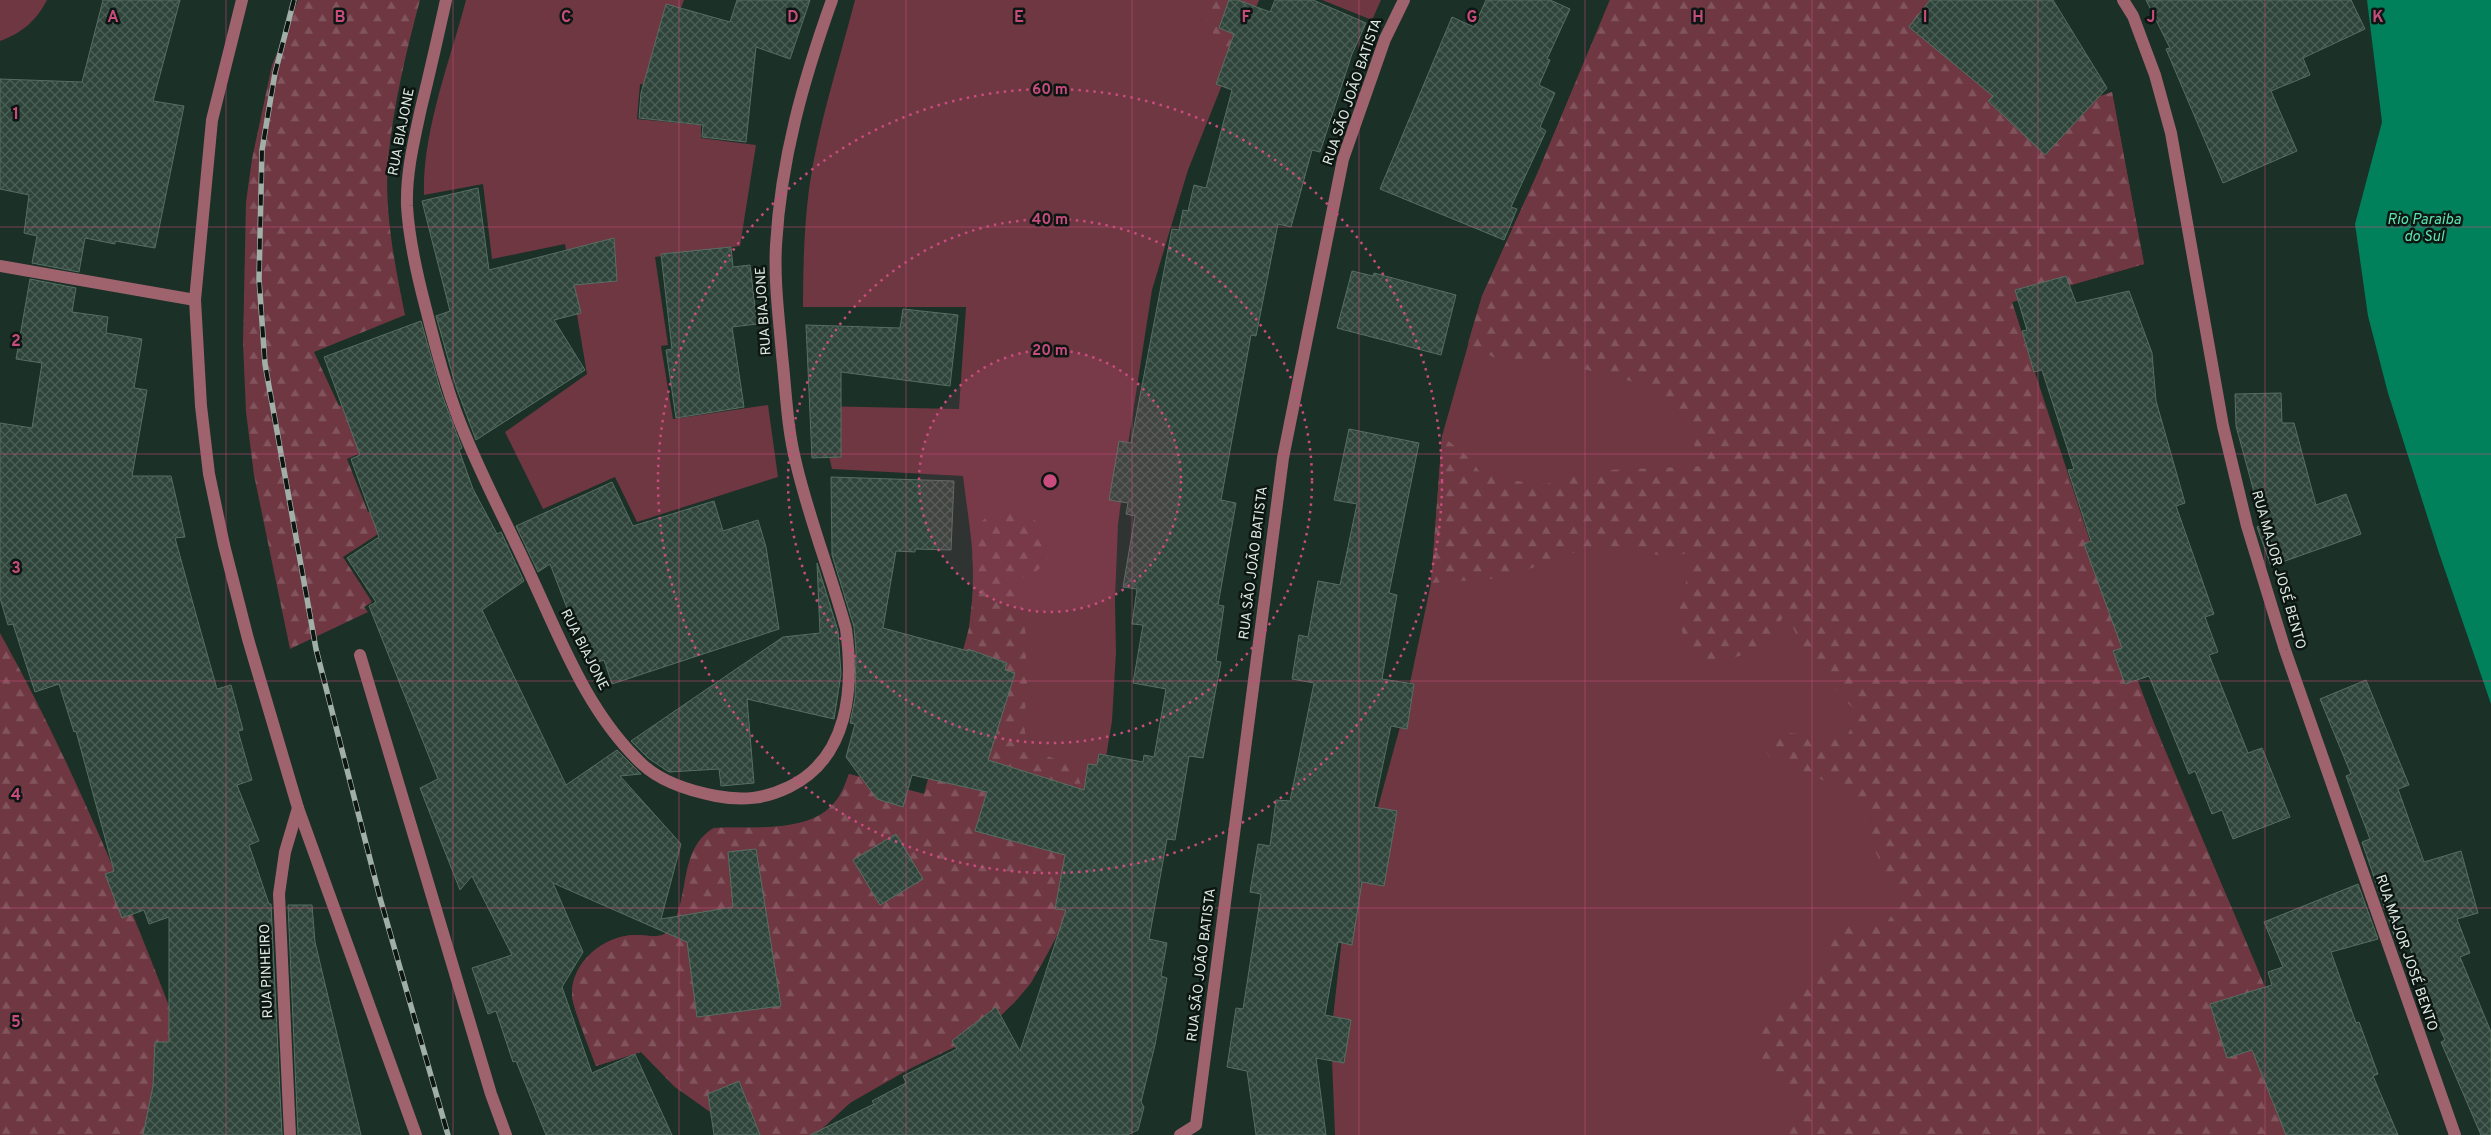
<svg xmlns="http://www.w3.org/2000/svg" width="2491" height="1135" font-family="Overpass,sans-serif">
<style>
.grass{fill:#6e3742}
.forest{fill:url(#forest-firs)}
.water{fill:#00805b}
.building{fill:url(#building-cross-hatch);stroke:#576e63}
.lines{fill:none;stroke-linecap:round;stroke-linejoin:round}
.minor{stroke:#9e636d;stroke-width:12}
.rail-casing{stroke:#a0afa7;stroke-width:5.5}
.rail{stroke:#0d1612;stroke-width:4;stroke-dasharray:11;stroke-linecap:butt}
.grid{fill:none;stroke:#c84c7d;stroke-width:1;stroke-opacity:0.55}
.ring{fill:none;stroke:#c84c7d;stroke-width:2.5;stroke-dasharray:2.5 5}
.labels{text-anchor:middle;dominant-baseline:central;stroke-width:5;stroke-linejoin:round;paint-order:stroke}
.street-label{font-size:14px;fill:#dce9e2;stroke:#0d1612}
.water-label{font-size:15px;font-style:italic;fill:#5ce5b0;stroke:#0d1612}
.grid-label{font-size:16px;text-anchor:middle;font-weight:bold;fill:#c84c7d;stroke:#0d1612;stroke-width:5;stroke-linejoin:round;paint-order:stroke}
.centre{fill:#c84c7d;stroke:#0d1612;stroke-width:2.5}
.ring-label{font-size:15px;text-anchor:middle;font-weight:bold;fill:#c84c7d;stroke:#0d1612;stroke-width:5;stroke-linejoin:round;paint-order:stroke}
</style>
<defs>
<pattern id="forest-firs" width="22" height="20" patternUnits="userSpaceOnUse" patternTransform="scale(1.25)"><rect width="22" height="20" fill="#6e3742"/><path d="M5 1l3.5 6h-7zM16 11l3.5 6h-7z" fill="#82545d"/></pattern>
<pattern id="building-cross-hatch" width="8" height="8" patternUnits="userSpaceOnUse" patternTransform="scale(1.25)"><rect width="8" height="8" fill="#2f453b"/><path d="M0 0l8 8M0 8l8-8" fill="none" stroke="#4d6057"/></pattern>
</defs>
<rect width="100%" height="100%" fill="#1b3027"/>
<!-- grass -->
<g class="grass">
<path d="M0,0H47C36,21 22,33 0,41Z"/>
<path d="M466,0H684L651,85L640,84L637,119L701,125V138L756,145L740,246L655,257L668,345L661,346L673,419L768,405L778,477L637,522L615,477L543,509L505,432L587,374L565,244L492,259L483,184L424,195C422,132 450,61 466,0Z"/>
<path d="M855,0H1259L1230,65L1188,170L1152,290L1129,438L1118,525L1115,599L1116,652L1112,721L1100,794L1063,925L1031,983L1014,1003L962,1044L925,1060L850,1103L815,1135H752L675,1087L641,1052L596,1066C591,1052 572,1006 572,995C571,962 604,936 634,935C646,934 662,941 670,929C691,899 678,849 714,828C751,826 809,835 835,802C842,794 845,784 849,774L924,794C942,733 965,669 972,606C977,563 968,519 963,476L832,469L817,406L959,409L966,307H803C803,267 804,228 809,189C818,125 839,62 855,0Z"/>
<path d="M1322,0H1381L1372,20Z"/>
<path d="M1610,0H1929L2012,128L2112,92L2144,264L2012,302L2119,630L2153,721L2260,976L2319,1135H1335L1331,1035L1342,938L1403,716L1431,583L1442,436L1482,296L1538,172Z"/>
</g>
<!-- forest -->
<g class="forest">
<path d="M298,0H420C406,52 393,107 388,161C384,211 395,266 405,315L314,352L339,406L385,390L374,447L347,459L368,512L389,505L395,523L343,557L372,602L364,607L368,612L290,649L254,475L246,412L243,343L246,202L252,159L272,65Z"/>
<path d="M1199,0H1259L1230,65L1205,18Z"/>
<path d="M1610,0H1929L1949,17L2017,127L2112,92L2144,264L2012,302C2056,442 2099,584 2153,721C2207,859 2275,993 2319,1135H1770L1790,1128L1799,1112L1795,1096L1786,1084L1764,1063L1757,1050L1756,1034L1761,1021L1799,993L1814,978L1829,952L1832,937L1843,925L1887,922L1895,911V891L1870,841L1867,822L1860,806L1846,791L1799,769L1772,761L1764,748L1770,737L1784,732L1832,739L1848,734L1854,722L1856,711C1824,680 1802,653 1786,611L1767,646L1722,662L1700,658L1686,646L1682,631L1679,605L1689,573L1688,553L1669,557L1609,546L1576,552L1518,573L1490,579L1431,583L1442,436L1470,458L1479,471L1516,481L1546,484L1579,474L1609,470L1705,466L1679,416L1655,390L1630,381L1553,361L1511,360L1493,357L1468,343L1482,296L1538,172Z"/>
<path d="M1011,510C1060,521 1066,570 1012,581C1027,615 1026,632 1026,668C1026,676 1028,684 1027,691C1026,708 1021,723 1027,739C1035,761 1072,755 1079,779C1085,799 1089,821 1087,842C1086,858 1078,875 1073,889C1055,951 1023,1010 964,1042C927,1062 886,1077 851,1102C838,1112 828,1125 815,1135H752L717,1117L675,1087L641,1052L596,1066C591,1052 572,1006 572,995C571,962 604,936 634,935C646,934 662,941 670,929C691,899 677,849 714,828C750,826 810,834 835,802C842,794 845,784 849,774L924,794L969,628C971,611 973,594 973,577C973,542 965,516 1011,510Z"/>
<path d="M0,633C84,784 148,948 208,1109L215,1135H0Z"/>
</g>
<!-- water -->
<path class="water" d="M2367,0H2491V704L2439,553L2388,393L2368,316L2355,224L2382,122Z"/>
<!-- building -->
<g class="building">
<path d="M103,0H180L153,101L184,106L155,248L115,241V244L85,238L79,272L32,263L37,236L24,233L29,195L0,189V79L82,82Z"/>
<path d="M737,0H810L790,59L756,47L746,142L702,137L703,125L639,118L641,93L666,4L730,22Z"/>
<path d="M1229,0H1238L1270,12L1275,0H1313L1366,23L1352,54L1320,152L1312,150L1291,227L1278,224L1256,336L1251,335L1221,500L1236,503L1218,605L1224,606L1216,661L1221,662L1203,758L1189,756L1175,840L1167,839L1149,939L1167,943L1161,976L1167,978L1155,1045L1141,1102L1144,1107L1138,1130L1127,1135H810L874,1104L872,1101L906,1083L903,1076L957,1049L952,1041L996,1007L1020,1051L1066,910L1055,909L1065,855L975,831L987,792L912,775L903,807L877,799L846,757L855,724L850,723L855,698L856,651L854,627L832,555L831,477L954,481L951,550L915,549V552L896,551L883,628L968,651V649L1007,663L1005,670L1015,673L988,760L1084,790L1088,764L1097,765L1099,754L1143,762L1144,755L1154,757L1166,689L1133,683L1143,625L1132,624L1137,589L1123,587L1135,516L1126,514L1128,503L1109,500L1119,441L1131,443L1172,229L1179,230L1183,210L1188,211L1194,185L1206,188L1232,90L1216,84L1234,34L1219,28Z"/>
<path d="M1486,0H1550L1570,9L1547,59L1550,60L1539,85L1555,93L1540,127L1546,131L1511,207L1517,209L1504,240L1380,189L1452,17L1474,27Z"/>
<path d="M1930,0H2053L2107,88L2045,155L1988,101L1993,96L1909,27Z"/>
<path d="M2146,0H2351L2365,29L2303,58L2310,75L2271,91L2297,151L2223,183L2166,49L2170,48Z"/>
<path d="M478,188L489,270L614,238L617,281L574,285L581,313L554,320L585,370L476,440L456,387L436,316L450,311L422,201Z"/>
<path d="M731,247L733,267L750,265L757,324L732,327L744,407L676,418L666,350L672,349L661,254Z"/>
<path d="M1352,271L1373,276L1374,273L1456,295L1441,355L1337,328Z"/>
<path d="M2066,276L2076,303L2129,291L2152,353L2156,401L2185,503L2176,506L2214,614L2205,617L2218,652L2209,655L2248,753L2262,748L2290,817L2233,839L2222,810L2212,814L2195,771L2189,774L2149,676L2125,684L2113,651L2122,648L2084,544L2091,541L2068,470L2074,469L2042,370L2034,372L2022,331L2027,330L2015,290Z"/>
<path d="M30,279L76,288L72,312L108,317L106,333L142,339L134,388L147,390L132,476H171L185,537L175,538L197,618L217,689L231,685L243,730L238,731L252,780L237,785L259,841L249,845L269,904H271L282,1135H143L153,1086L155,1042H169V917L149,924L144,910L122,918L105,874L114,871L76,731L74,732L59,684L35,692L13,624L8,625L0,598V423L32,428L42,363L16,359Z"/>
<path d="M903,309L958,315L950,386L841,372V457L812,458L806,325L900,328Z"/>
<path d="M421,321L441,392L462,448L459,450L473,489L497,534L501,532L524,581L482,610L566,785L617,750L641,774L620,776L681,844L661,919L733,907L728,852L756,849L781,1006L697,1017L687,942L553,883L583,952L562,987L592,1073L635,1054L672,1135H546L516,1061L513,1062L496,1011L488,1014L472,968L512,955L472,876L460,890L420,788L438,779L369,606L376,602L347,558L379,537L351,459L360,455L324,357Z"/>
<path d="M2281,393L2282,423H2294L2316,505L2346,494L2361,534L2271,566L2257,527L2263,525L2236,426L2235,394Z"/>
<path d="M1349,429L1419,443L1389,593L1397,595L1382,679L1414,684L1407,729L1391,726L1374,807L1397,811L1384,886L1362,882L1352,945L1338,942L1325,1015L1351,1020L1344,1063L1316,1058L1326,1135H1256L1247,1071L1227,1067L1236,1008L1243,1009L1261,894L1250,892L1258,844L1270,846L1276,800L1290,801L1314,683L1292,679L1299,635L1308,637L1318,581L1340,585L1357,504L1334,500Z"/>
<path d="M612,482L633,526L714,501L723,531L758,520L766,547L779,629L612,684L604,660L592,664L577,619L572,621L550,564L538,572L516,526Z"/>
<path d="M817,563L838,631L841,674L834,719L747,699L754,783L721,786L719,769L669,772L648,758L631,741L783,637L820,633Z"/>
<path d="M2366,680L2409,785L2398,789L2424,862L2461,851L2478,913L2457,919L2470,953L2460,957L2491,1032V1135H2481L2441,1042L2445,1040L2426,998L2429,997L2404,933L2394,935L2362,842L2370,839L2346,776L2351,774L2320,699Z"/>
<path d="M896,834L923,879L880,905L853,860Z"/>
<path d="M2358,884L2378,939L2331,952L2356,1023L2359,1022L2378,1074L2373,1076L2398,1135H2286L2252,1050L2227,1058L2210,1004L2272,985L2268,972L2283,967L2264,922Z"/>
<path d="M288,905H312L315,942L361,1135H298Z"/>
<path d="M739,1081L760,1135H714L708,1094Z"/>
</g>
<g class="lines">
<!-- minor -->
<g class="minor">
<path d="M242,0L212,120L195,300L201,406L209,474L224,545L248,639L298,808L416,1135"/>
<path d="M446,0C438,36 430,72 421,108C414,141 406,172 407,206C409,241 417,275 426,309C437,352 448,396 466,437C485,483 509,528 530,574C561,640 587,712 642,764C661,782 690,791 716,796C743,801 764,799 789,787C849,758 854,688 846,629C831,574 809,519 796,463C787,428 786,391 782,355C779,318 774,282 776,245C781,159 803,81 832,0"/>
<path d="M2123,0L2133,16L2155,75L2171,133L2223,426L2247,526L2285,650L2455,1135"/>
<path d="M0,266L195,300"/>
<path d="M360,655L491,1094L506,1135"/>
<path d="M290,1135L279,894L285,852L298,808"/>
<path d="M1180,1135L1196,1125L1283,458L1343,159L1385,39L1404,0"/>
</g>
<defs>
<path id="rail" d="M294,0L275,73L262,150L259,279L265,364L316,649L380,898L448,1135"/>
</defs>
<!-- rail casing -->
<use href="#rail" class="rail-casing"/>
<!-- rail -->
<use href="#rail" class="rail"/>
</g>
<!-- grid -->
<path class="grid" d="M226,0V1135M453,0V1135M679,0V1135M906,0V1135M1132,0V1135M1359,0V1135M1585,0V1135M1812,0V1135M2038,0V1135M2265,0V1135M0,227H2491M0,454H2491M0,681H2491M0,908H2491"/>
<!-- distance rings -->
<circle cx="1050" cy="481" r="131" fill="#c84c7d" fill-opacity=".12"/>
<g class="ring">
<circle cx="1050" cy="481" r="131"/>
<circle cx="1050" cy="481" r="262"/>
<circle cx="1050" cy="481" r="392"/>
</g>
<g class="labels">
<!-- street labels -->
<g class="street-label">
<text transform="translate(1353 92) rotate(-71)">RUA SÃO JOÃO BATISTA</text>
<text transform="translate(402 132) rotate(-79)">RUA BIAJONE</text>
<text transform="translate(764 311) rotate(-94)">RUA BIAJONE</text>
<text transform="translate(1254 563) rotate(-83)">RUA SÃO JOÃO BATISTA</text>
<text transform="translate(2278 570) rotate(74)">RUA MAJOR JOSÉ BENTO</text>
<text transform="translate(584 650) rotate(63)">RUA BIAJONE</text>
<text transform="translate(2406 953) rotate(71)">RUA MAJOR JOSÉ BENTO</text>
<text transform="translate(1202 965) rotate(-83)">RUA SÃO JOÃO BATISTA</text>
<text transform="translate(267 971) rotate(-92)">RUA PINHEIRO</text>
</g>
<!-- water labels -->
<g class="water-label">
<text x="2424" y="220">Rio Paraiba<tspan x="2424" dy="17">do Sul</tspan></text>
</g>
</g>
<g class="grid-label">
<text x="113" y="22">A</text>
<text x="340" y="22">B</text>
<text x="566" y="22">C</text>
<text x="793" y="22">D</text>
<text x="1019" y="22">E</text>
<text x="1246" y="22">F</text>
<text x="1472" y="22">G</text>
<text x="1698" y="22">H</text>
<text x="1925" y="22">I</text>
<text x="2151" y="22">J</text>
<text x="2378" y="22">K</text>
<text x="16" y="119">1</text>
<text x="16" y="346">2</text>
<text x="16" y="573">3</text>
<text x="16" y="800">4</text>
<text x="16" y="1027">5</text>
</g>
<circle cx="1050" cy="481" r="8" class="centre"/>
<g class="ring-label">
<text x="1050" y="94">60 m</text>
<text x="1050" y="224">40 m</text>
<text x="1050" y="355">20 m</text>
</g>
</svg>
